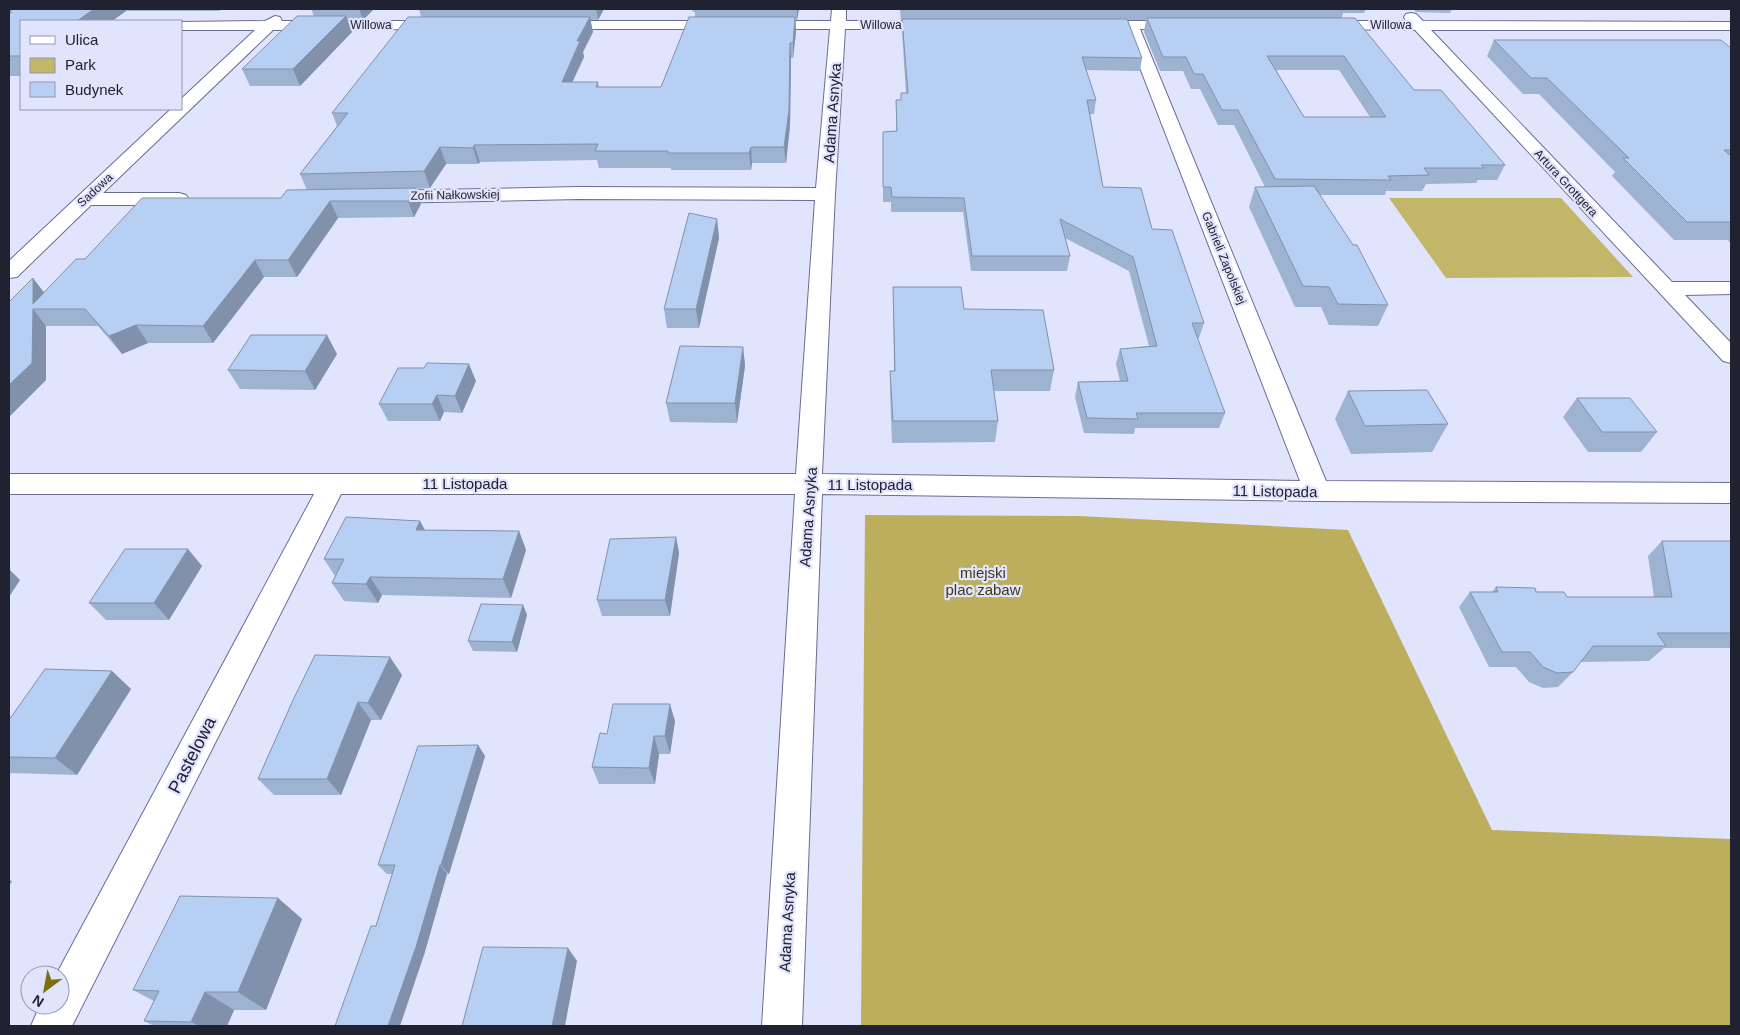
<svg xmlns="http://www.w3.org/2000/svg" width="1740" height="1035" font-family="Helvetica,sans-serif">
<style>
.green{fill:#c2b669}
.forest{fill:#bcae5d}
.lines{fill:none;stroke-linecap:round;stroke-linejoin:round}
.street-casing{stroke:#6a6d92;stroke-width:2}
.street{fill:#fff;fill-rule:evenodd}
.wall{fill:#9eb2d2;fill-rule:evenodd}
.shaded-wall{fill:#8191ab}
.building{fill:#b8cff4;stroke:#8191ab;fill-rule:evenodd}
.labels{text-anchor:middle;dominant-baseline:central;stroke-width:4.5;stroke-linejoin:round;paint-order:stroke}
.far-street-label{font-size:12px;fill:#212231;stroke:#e1e4fd}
.street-label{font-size:15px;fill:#212231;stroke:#e1e4fd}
.park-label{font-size:15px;fill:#3f3915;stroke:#e1e4fd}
.near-street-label{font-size:18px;fill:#212231;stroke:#e1e4fd}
</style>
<rect width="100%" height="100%" fill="#e1e4fd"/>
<!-- green -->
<path class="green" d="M1389,198H1561L1633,277L1446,278Z"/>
<!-- forest -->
<path class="forest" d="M865,515L1079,516L1348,530L1492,830L1731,839V1026H861Z"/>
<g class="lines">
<defs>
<g id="street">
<path d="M832,9H846V21H940L945,22L947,25L945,28L940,29H845L835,194L822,474L1300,481L1125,29L1088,28L1086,25L1088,22L1093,21H1182L1187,22L1189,25L1187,28L1140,29L1326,481L1731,483V503L1317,501L822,494L802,1026H762L795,494H341L72,1026H31L40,1005H60V975H56L314,494H9V474H796L815,200L579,199L382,203L375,201L372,197L375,193L382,191L579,187L816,188L830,29H555L550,28L548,25L550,22L555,21H831Z"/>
<path d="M1411,13L1416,14L1423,21L1731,22V30H1431L1672,282H1731V294L1685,295L1731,343V363L1723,361L1415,30L1323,29L1318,28L1316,25L1318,22L1323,21H1406L1404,17L1406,14Z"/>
<path d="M275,16L280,17L282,21H440L445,22L447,25L445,28L440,29L273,30L103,193H179L186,195L189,199L186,203L179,205H91L17,277L9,278V261L171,109H181V99L255,30H181V22L265,21Z"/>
</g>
</defs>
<!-- street casing -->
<use href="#street" class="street-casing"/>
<!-- street -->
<use href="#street" class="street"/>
</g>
<!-- wall -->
<g class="wall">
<path d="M9,9H222L219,11H126L112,21H21V76H9Z"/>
<path d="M311,9H374L363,20H348L352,32L300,86H250L242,69L314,16Z"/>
<path d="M419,9H604L598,20H590L593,32L583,52L584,57L572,82H598L599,87H661L695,17V12H693L692,9H799L797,20H796V32L793,58H791L790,126L786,163H752L751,170H671V168H599L597,160L480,162L478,164H446L430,188L415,189L421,204L414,217L338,218L297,277H264L213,343H148L122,354L98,326H46V380L9,417V302L44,292L85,259L307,190L300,174L337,126L332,113L421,17Z"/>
<path d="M900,9H1366L1364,13H1343L1342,18L1414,90L1505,165L1497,180H1478L1476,183L1426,184L1422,191H1386L1385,195H1320L1388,305L1378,326L1329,325L1321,307H1295L1249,207L1255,187H1265L1234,125H1218L1200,89H1191L1183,71H1160L1144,32L1146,20H1128L1142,58L1140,71L1086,70L1096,100L1094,114H1090L1103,187L1152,229L1204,323L1199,338H1197L1225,413L1219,428H1135L1134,434L1084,433L1075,397L1078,382L1120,381L1116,364L1120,349L1149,346L1129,271L1065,238L1070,256L1067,271H971L963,212H891V202H883V132L896,131V100H901V93H906L902,32V20H901ZM1276,70H1339L1370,117H1304Z"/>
<path d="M1415,9H1452L1450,13L1415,12Z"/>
<path d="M1494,40L1731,48V244L1728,240H1674L1612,176L1615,172L1539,94H1523L1487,56Z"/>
<path d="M717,219L719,238L699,328H667L664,309Z"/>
<path d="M893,287L964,309L1054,370L1050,391H994L998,421L995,442L892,443L890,392V371H894Z"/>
<path d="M743,347L745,366L737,423L670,422L666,403Z"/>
<path d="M337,354L315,390L240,389L228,370Z"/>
<path d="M424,368L476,381L462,413L444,412L440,421H388L379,404Z"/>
<path d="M1348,391L1448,424L1432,452L1351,454L1335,419Z"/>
<path d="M1577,398L1657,432L1641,452H1588L1563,417Z"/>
<path d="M420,521L425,530L519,531L526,550L511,598L382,595L378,603L344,601L332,583L335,576L324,559Z"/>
<path d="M676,537L679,553L670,616H602L597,600Z"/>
<path d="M1662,541H1731V648H1664L1649,661L1581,662L1573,672L1558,687L1543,688L1529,682L1516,667H1489L1459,607L1470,592H1492L1496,587L1536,592L1567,597H1654L1648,556Z"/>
<path d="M202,566L169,620H106L89,603Z"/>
<path d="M523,605L527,615L517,652L473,651L468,641Z"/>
<path d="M402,675L381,720H371L341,795H274L258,779L293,700Z"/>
<path d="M131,689L77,775L9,773V720Z"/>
<path d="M675,721L670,754H659L655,784H599L592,767L607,734Z"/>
<path d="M478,745L485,756L449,874H447L424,955L393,874H387L378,865Z"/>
<path d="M278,898L302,919L266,1010H234L227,1026H154L144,1021L154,1001L133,990Z"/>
</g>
<!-- shaded-wall -->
<g class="shaded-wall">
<path d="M94,9H125L126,11L112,21H77Z"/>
<path d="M359,9H374L363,20Z"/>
<path d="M596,9H604L598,20Z"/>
<path d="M797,9H799L797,20Z"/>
<path d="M346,16L352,32L300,86L293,69Z"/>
<path d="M590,17L593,32L583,52L584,57L565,98L562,82L577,41Z"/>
<path d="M795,17L796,32L793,58V43Z"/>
<path d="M790,43L791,58L790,126L786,163L784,147Z"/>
<path d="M474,145L480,162L478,164L473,148Z"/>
<path d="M440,147L446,164L430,188L424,171Z"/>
<path d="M751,147L752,163L751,170L749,153Z"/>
<path d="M415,188L421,204L414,217L408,201Z"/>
<path d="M330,201L338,218L297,277L288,260Z"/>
<path d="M717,219L719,238L699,328L696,309Z"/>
<path d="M255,260L264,277L213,343L203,326Z"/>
<path d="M33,278L46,295L33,304Z"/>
<path d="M33,309L46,326V380L9,417V385Z"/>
<path d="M136,325L148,343L122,354L109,336Z"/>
<path d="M327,335L337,354L315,390L305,371Z"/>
<path d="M743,347L745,366L737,423L735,403Z"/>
<path d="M469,364L476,381L462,413L455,396Z"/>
<path d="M437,395L444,412L440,421L432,404Z"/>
<path d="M420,521L430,540L416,530Z"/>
<path d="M519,531L526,550L511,598L503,579Z"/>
<path d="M676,537L679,553L670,616L665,600Z"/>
<path d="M188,549L202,566L169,620L154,603Z"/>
<path d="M10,570L20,580L9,597V572Z"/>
<path d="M370,577L382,595L378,603L366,584Z"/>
<path d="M523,605L527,615L517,652L512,642Z"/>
<path d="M390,657L402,675L381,720L368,703Z"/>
<path d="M112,671L131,689L77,775L55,758Z"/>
<path d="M358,702L371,720L341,795L327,779Z"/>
<path d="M670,704L675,721L670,754L665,736Z"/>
<path d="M654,736L659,754L655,784L649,768Z"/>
<path d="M478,745L485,756L449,874L441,865Z"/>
<path d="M440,865L447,874L424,955L400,1026H388Z"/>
<path d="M9,880L12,881L9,886Z"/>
<path d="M278,898L302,919L266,1010L238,992Z"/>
<path d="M568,948L577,961L565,1026H552Z"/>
<path d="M205,992L234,1010L227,1026H200L191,1022Z"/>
</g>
<!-- building -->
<g class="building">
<path d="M11,9H94L77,21H21V56H9V13H11Z"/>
<path d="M297,16H346L293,69H242Z"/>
<path d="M408,17H590L577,41H580L562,82H598L596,87H661L689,17H795L793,43H790L789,110L784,147H751L749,153H668V151H595L598,144L474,145L473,148L440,147L424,171L300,174L348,113H332Z"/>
<path d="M1147,18H1355L1414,90H1441L1505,165H1481L1484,168H1424L1429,175L1388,176L1391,180L1275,179L1238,110H1222L1203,74H1194L1186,57H1163ZM1267,56H1344L1386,117H1304Z"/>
<path d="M902,19H1127L1142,58L1082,57L1096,100H1087L1103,187L1141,188L1152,229L1172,230L1204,323H1192L1225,413H1136L1138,419L1087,418L1078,382L1128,381L1120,349L1157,346L1133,257L1060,219L1070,256H972L964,198L892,197L891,187H883V132L897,131L896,100H901V93H908Z"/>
<path d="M1494,40H1721L1731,48V150H1724L1731,156V222H1687L1623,158H1629L1547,78H1531Z"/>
<path d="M1314,186L1353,245H1357L1388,305L1338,304L1329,287L1303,286L1255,187Z"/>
<path d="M415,188L408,201H330L288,260H255L203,326L136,325L109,336L85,309H33L32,363L9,385V302L33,278V304L76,259H85L142,198H281L287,190Z"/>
<path d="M689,213L717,219L696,309H664Z"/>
<path d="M893,287H961L964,309L1043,310L1054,370H991L998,421H893L890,371H895Z"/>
<path d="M251,335H327L305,371L228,370Z"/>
<path d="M680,346L743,347L735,403H666Z"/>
<path d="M427,363L469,364L455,396L437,395L432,404H379L398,368H424Z"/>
<path d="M1427,390L1448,424L1365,426L1348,391Z"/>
<path d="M1577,398H1630L1657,432H1602Z"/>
<path d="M346,517L420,521L416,530L519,531L503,579L370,577L366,584L332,583L344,559H324Z"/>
<path d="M676,537L665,600H597L610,539Z"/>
<path d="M1662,541H1731V633H1657L1666,646H1593L1573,672L1557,673L1543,667L1530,652H1502L1470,592H1498L1496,587L1535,588L1536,592H1564L1567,597H1672Z"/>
<path d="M125,549H188L154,603H89Z"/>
<path d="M481,604L523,605L512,642L468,641Z"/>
<path d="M315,655L390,657L368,703L358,702L327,779H258L293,700Z"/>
<path d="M45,669L112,671L55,758L9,757V720Z"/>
<path d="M613,704H670L665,736H654L649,768L592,767L600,733L607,734Z"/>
<path d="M478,745L441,865H440L416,947L388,1026H335L371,926H376L395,865H378L418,746Z"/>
<path d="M180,896L278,898L238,992H205L191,1022L144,1021L159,991L133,990Z"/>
<path d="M483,947L568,948L552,1026H462Z"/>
</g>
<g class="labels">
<!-- far-street labels -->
<g class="far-street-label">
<text x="371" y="25">Willowa</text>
<text x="881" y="25">Willowa</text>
<text x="1391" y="25">Willowa</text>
<text transform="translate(1566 183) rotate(47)">Artura Grottgera</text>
<text transform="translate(95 190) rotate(-43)">Sadowa</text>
<text transform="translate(455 195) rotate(-1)">Zofii Nałkowskiej</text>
<text transform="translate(1224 258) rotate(68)">Gabrieli Zapolskiej</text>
</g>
<!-- street labels -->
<g class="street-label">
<text transform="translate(832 113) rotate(-86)">Adama Asnyka</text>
<text x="465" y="483">11 Listopada</text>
<text x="870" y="484">11 Listopada</text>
<text transform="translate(1275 491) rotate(1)">11 Listopada</text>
<text transform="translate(808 517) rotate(-86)">Adama Asnyka</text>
<text transform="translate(787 922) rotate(-87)">Adama Asnyka</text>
</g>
<!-- park labels -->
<g class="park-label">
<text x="983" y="572">miejski<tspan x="983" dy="17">plac zabaw</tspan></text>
</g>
<!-- near-street labels -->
<g class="near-street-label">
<text transform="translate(192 755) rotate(-63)">Pastelowa</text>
</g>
</g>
<!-- border -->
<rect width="1740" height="1035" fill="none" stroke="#212231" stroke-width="20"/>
<!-- legend -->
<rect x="20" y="20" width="162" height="90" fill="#e1e4fd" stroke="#9496ab"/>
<rect x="30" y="36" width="25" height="8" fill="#ffffff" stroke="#9496ab"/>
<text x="65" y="45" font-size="15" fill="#212231">Ulica</text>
<rect x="30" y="58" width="25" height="15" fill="#c2b669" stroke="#9496ab"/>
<text x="65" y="70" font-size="15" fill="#212231">Park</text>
<rect x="30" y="82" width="25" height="15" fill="#b8cff4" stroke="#9496ab"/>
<text x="65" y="95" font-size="15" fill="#212231">Budynek</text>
<!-- north arrow -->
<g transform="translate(45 990) rotate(212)"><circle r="24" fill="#e1e4fd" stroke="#9496ab"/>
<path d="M0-4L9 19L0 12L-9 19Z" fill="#7d6f0d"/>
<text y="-8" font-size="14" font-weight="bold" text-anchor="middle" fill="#212231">N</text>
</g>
</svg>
